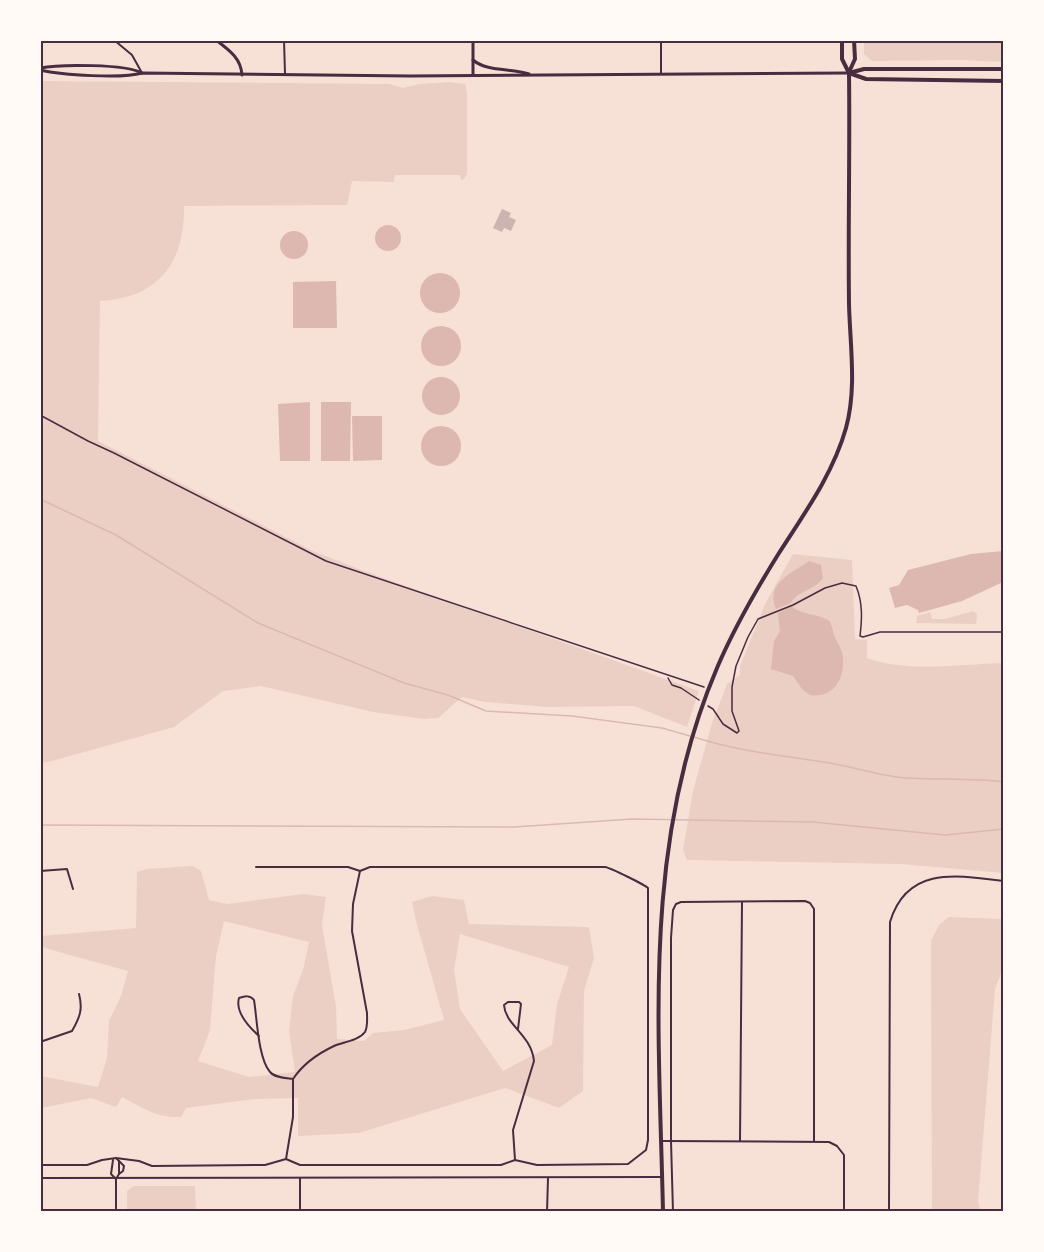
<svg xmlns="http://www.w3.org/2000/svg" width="1044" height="1252" font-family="Overpass,sans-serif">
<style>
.green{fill:#ebcfc5;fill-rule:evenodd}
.water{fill:#dcb8b0}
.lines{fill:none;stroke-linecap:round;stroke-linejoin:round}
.stream{stroke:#dcb8b0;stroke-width:1.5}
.building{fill:#ccb4b1}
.path{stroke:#4a2c40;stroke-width:1.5}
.minor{stroke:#4a2c40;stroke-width:2}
.tertiary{stroke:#4a2c40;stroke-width:3}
.secondary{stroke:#4a2c40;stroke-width:4}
.primary{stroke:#4a2c40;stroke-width:4}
.neatline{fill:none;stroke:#4a2c40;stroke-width:2}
</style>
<rect width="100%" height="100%" fill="#f7e1d7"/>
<!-- green -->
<g class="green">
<path d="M864,41H1003V62L962,60L872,61L864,54Z"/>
<path d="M40,81L389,84L403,88L420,84L449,82L465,84L467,92V174L463,180H461L460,175H395L394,182L352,181L347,205L184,206C185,263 158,298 100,301L98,441L313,551L364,571L699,691L687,727L634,706L548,707L485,702L462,697L438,718L424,719L373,712L261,686L223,691L174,727L52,761L41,763Z"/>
<path d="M793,554L852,560L855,639L867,640V658C907,673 961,664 1003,663V873L900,864L687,860L683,850L693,791L712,723L727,684L740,675V666L765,604Z"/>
<path d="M973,611L977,614L976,624L916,623L917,616L930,612L932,619H945Z"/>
<path d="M192,866L201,871L209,900L227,904L303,894L326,897L322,925L336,1007L337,1039L364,1041L373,1033L404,1030L444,1020L416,921L412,902L432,896L464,900L469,924L589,927L594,958L584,991L583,1091L559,1108L505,1088L359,1133L298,1136V1098L254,1099L186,1108L181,1117C156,1118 143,1108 122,1097L116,1107L91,1098L41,1108L40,1076L98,1087L107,1058L109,1021L121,996L128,971L41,947V936L136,928L137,872L146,869ZM224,921L309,942L303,970L293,996L289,1031L295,1072L249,1077L198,1061L210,1030L216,956ZM460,934L569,967L557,1004L552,1045L503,1071L460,1009L454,970Z"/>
<path d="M949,917L1003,919V968L995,989L978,1202L981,1211H932L931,941L939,925Z"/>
<path d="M134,1186H195L196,1211H127V1191Z"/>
</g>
<!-- water -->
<g class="water">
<circle cx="388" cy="238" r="13"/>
<circle cx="294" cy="245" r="14"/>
<circle cx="440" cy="293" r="20"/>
<path d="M336,281L337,328H293V282Z"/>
<circle cx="441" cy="346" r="20"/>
<circle cx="441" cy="396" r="19"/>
<path d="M310,402V461H280L278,404Z"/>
<path d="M321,402H351L350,461H321Z"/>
<path d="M352,416H382V460L353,461Z"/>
<circle cx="441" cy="446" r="20"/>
<path d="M1003,551V582L962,601L919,613L918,610L907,605L895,608L889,588L899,585L908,570L971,554Z"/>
<path d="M809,561L821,565L823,578C815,590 797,591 791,603L776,609C765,582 793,573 809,561Z"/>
<path d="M792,606C801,616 824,614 830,622C832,626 833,631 834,635C836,641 840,646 842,652C847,674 836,699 810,695L802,689L793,676L771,669L774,641L780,631L778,613Z"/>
</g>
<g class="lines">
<!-- stream -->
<g class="stream">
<path d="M40,499L116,535L258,623L404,683L448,695L486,711L572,716L662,728L690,736"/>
<path d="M694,737C739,752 788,756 835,764C858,768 883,777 907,778C939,780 971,778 1004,782"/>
<path d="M40,825L514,827L632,819L813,822L945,835L1004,829"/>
</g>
</g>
<!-- building -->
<path class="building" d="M502,209L511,213L509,217L516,220L511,231L504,228L502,232L493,228Z"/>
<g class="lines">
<!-- path -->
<g class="path">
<path d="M40,415L88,441L114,453L326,561L704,687"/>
<path d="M668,678L672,685L681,688L699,700"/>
<path d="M708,706L713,709L723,724L737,733L739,731L732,711V687L736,666L748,637L758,619L793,605L825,588L842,583L856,586C863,603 862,619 860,636L863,637L880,632H1004"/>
</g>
<!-- minor -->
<g class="minor">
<path d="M114,40L132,55L142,73"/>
<path d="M284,40L285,74"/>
<path d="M661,40V74"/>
<path d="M40,871L67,869L73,889"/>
<path d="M259,1036C249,1027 235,1012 239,998C245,996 250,995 254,1000C257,1018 258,1058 270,1072C275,1078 286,1078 293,1079"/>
<path d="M40,1042L72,1031C80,1017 83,1009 79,994"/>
<path d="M663,1141L829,1142L837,1146L844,1155V1212"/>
<path d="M740,1141L742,902"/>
<path d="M286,1159L293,1117V1079C303,1064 317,1054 334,1046C343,1042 358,1041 365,1032C368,1026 367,1019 367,1013L352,931L353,904L360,871"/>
<path d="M113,1160L111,1174L116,1179"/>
<path d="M515,1160L513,1130L534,1061C531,1034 505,1025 504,1005L508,1002H519L521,1004L518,1029"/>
<path d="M40,1165H87L102,1160L116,1158L139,1161L152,1166L265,1165L286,1159L300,1165H501L515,1160L537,1165L628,1164L646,1150L648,1140V888C645,885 611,868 605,867H370L360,871L348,867H256"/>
<path d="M119,1174L123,1171L124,1166L119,1161"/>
<path d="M40,1178L662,1177"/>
<path d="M300,1178V1212"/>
<path d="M116,1212V1179L119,1174V1161L117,1159"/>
<path d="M547,1212L548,1178"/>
<path d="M673,1212L671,1141V938L673,910L676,904L681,902L805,901L810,903L814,909V1141"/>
<path d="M889,1212L890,922C907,866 956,875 1004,881"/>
</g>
<!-- tertiary -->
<g class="tertiary">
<path d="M216,40C229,50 241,58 242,75"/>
<path d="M473,40V75"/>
<path d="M473,60C487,72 511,68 529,74"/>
<path d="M40,68C60,64 126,64 142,73"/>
<path d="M40,70C62,75 122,79 142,73L410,76L849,73"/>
</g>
<!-- secondary -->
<g class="secondary">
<path d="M849,73L866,79L1004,81"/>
<path d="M849,73L864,69H1004"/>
</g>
<!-- primary -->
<g class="primary">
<path d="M849,72L855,59L854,40"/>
<path d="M663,1212C659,1025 642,844 717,668C734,628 756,590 779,553C804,514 833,474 846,428C857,388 850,345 849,304C848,227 850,150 849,73L842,59V40"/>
</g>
</g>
<!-- border -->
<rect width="1044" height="1252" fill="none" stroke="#fffaf5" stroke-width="84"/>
<rect x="42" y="42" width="960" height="1168" class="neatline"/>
</svg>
